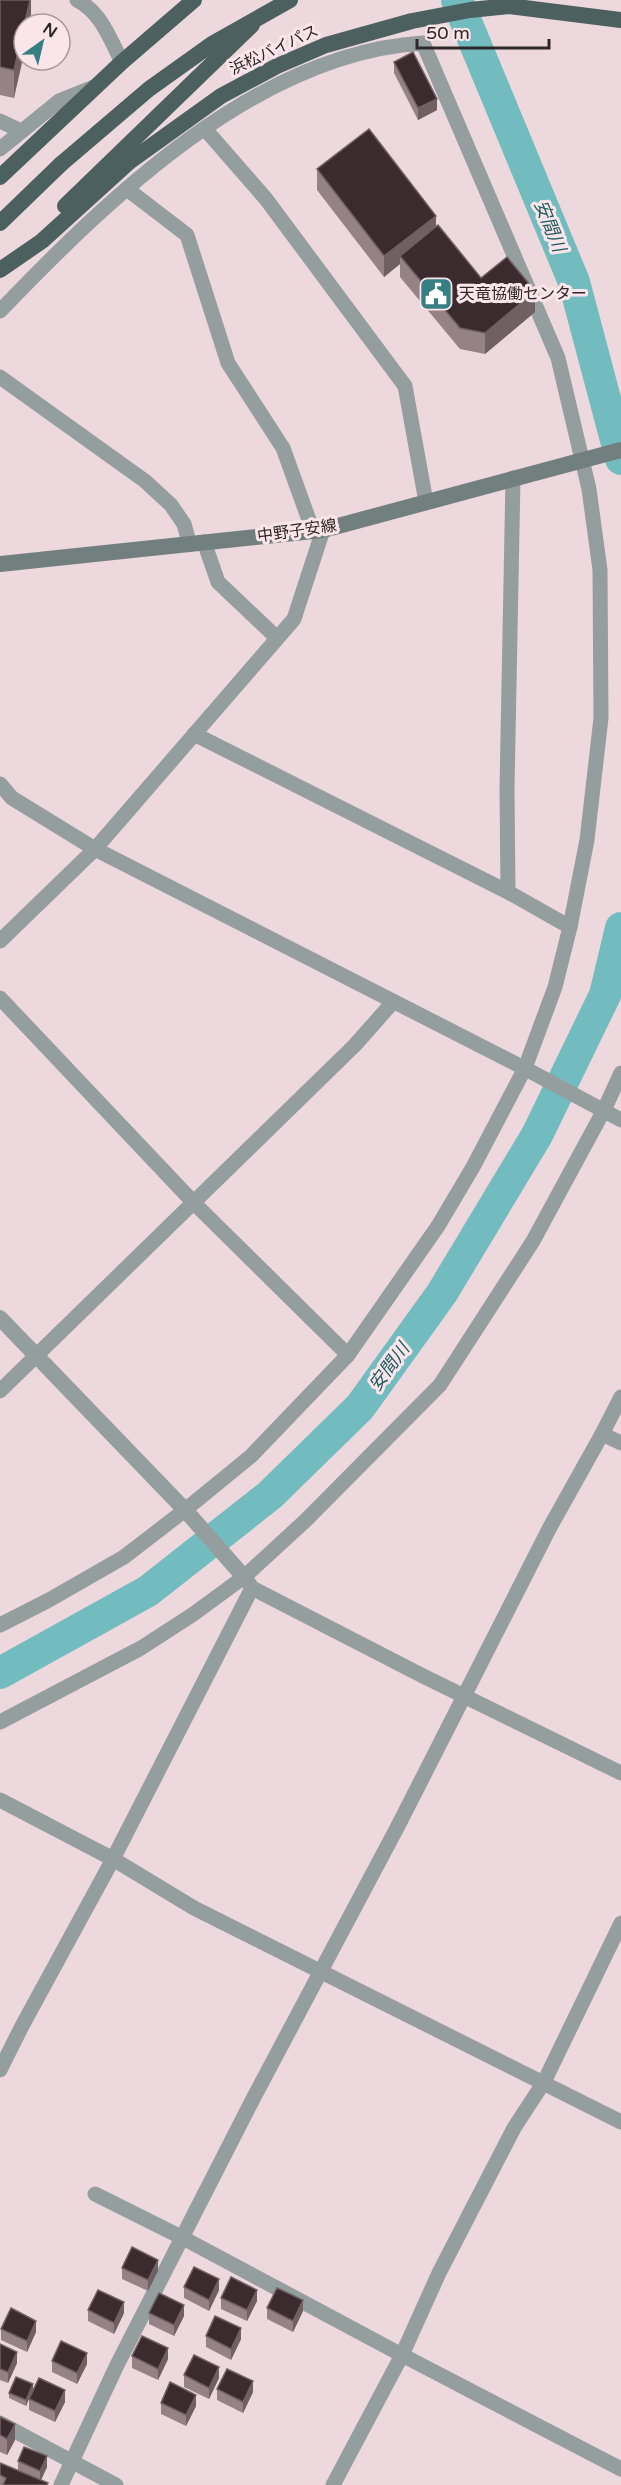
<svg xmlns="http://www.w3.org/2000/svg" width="621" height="2485" font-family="'Varela Round','Noto Sans JP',sans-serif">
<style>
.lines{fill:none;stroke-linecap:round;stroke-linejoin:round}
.river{stroke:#72bcbf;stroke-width:32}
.minor{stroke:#959e9e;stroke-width:15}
.tertiary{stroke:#959e9e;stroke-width:16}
.secondary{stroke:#717f7f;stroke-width:16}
.trunk{stroke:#4d6060;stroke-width:16}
.trunk-bridge{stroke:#4d6060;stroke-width:16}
.wall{fill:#948286}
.shaded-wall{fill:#705f63}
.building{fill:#3b2b2f;stroke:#705f63;stroke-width:1.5}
.labels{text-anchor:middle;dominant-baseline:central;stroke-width:6;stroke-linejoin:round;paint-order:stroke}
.street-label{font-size:16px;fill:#2e2728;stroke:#fae5ea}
.poi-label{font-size:16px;fill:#2e2728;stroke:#fae5ea;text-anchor:start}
.water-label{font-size:18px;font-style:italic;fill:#1c5b5e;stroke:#fae5ea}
</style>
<rect width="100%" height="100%" fill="#edd8dd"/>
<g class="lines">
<!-- river -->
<g class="river">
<path d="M457,0L574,282L621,459"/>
<path d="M0,1673L148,1591L270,1495L360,1407L442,1293L537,1135L605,995L621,928"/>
</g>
<!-- minor -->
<g class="minor">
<path d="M77,0C101,12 110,39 122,62"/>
<path d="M0,121L21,131"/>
<path d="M205,129L266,199L405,386L426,502"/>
<path d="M0,149L59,101L94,87"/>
<path d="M127,189L187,235L228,363L283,448L313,531"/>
<path d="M0,311C109,198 257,53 423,43L558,358L589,489L600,570L601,718L587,840L570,927L555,987L525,1068L473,1167L438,1226L348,1355L251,1456L185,1510L124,1557L49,1600L0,1625"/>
<path d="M0,377L145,481L171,505L184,524L189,542"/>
<path d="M204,542L218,582L277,638"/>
<path d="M194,734L508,892L570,927"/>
<path d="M0,784L12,798L95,849L526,1069L621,1120"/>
<path d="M508,892L507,789L513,478"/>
<path d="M0,941L95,849L294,619L323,530"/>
<path d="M0,998L194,1203L348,1355"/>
<path d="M0,1391L355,1045L393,1002"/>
<path d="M621,1397L602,1434L621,1443"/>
<path d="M248,1582L252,1588L423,1676L621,1773"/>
<path d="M0,1722L141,1648L192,1615L244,1577L305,1521L440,1385L533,1241L604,1110L621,1073"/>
<path d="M0,1800L113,1859L194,1908L621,2122"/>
<path d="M0,2070L22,2026L113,1859L252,1588"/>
<path d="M95,2194L183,2238L402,2355L621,2469"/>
<path d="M0,2423L116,2485"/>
<path d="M61,2485L117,2365L254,2097L399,1824L549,1529L602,1434"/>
<path d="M333,2485L402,2355L439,2273L514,2128L544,2082L621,1923"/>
</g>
<!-- tertiary -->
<path class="tertiary" d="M0,1318L186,1511L244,1577"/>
<!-- secondary -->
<path class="secondary" d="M0,564L323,530L621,450"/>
<!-- trunk -->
<g class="trunk">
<path d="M0,177L122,62L194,0"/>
<path d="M65,206L252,25"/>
<path d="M0,223L61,164"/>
<path d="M0,270L42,241L129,162L221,96L277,66L326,45L412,21L470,10L509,6L621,20"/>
</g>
<!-- trunk-bridge -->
<path class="trunk-bridge" d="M61,164L149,89L212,44L290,0"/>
</g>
<!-- wall -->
<g class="wall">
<path d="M0,0H31V24H24L14,98L0,95Z"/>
<path d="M394,62L437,110L418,120L394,73Z"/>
<path d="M317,169L436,226L481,278L535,312L485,354L460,349L400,277V264L384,277L317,190Z"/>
<path d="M122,2268L158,2271L148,2291L122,2279Z"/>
<path d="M184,2287L219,2290L209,2311L184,2298Z"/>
<path d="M221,2298L257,2301L247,2321L221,2309Z"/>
<path d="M267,2308L303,2311L293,2332L267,2319Z"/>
<path d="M88,2310L124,2313L114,2334L88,2321Z"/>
<path d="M149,2313L184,2316L174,2336L149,2324Z"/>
<path d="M1,2329L36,2332L27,2352L1,2340Z"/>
<path d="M206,2336L241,2339L231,2360L206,2347Z"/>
<path d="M0,2344L17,2363L8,2383L0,2380Z"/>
<path d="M132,2356L168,2359L158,2380L132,2368Z"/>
<path d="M52,2361L87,2364L77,2384L52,2372Z"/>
<path d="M184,2375L219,2378L209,2399L184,2387Z"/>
<path d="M33,2389L26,2406L9,2398V2393Z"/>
<path d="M217,2389L253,2392L243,2413L217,2400Z"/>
<path d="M29,2399L65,2402L55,2422L29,2410Z"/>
<path d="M161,2403L196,2406L186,2426L161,2414Z"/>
<path d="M0,2417L15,2440L7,2455L0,2452Z"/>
<path d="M18,2461L47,2467L41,2480L48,2485H0V2463L18,2471Z"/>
</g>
<!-- shaded-wall -->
<g class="shaded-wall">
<path d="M30,0H31V24H24Z"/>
<path d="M24,26V54L14,98V70Z"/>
<path d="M437,99V110L418,120V108Z"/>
<path d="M436,216V237L400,256V264L384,277V256Z"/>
<path d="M535,291V312L485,354V333Z"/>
<path d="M158,2260V2271L148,2291V2280Z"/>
<path d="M219,2279V2290L209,2311V2300Z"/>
<path d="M257,2290V2301L247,2321V2310Z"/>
<path d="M303,2300V2311L293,2332V2321Z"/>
<path d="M124,2302V2313L114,2334V2323Z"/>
<path d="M184,2305V2316L174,2336V2325Z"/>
<path d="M36,2321V2332L27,2352V2341Z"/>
<path d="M241,2328V2339L231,2360V2349Z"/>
<path d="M168,2348V2359L158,2380V2369Z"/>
<path d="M17,2352V2363L8,2383V2372Z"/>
<path d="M87,2353V2364L77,2384V2373Z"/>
<path d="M219,2367V2378L209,2399V2388Z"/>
<path d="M253,2381V2392L243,2413V2402Z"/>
<path d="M33,2384V2389L26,2406V2400Z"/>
<path d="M65,2390V2402L55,2422V2411Z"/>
<path d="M196,2395V2406L186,2426V2415Z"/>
<path d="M15,2424V2440L7,2455V2439Z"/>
<path d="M47,2456V2467L40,2482V2471Z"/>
</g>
<!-- building -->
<g class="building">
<path d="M0,0H30L14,70L0,67Z"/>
<path d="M413,52L437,99L418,108L394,62Z"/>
<path d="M369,129L436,216L384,256L317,169Z"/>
<path d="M438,225L481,278L507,257L535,291L485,333L460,328L400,256Z"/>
<path d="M132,2247L158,2260L148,2280L122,2268Z"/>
<path d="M194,2267L219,2279L209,2300L184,2287Z"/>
<path d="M231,2277L257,2290L247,2310L221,2298Z"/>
<path d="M277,2288L303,2300L293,2321L267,2308Z"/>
<path d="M98,2290L124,2302L114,2323L88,2310Z"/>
<path d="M159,2293L184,2305L174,2325L149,2313Z"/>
<path d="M11,2308L36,2321L27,2341L1,2329Z"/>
<path d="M215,2316L241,2328L231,2349L206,2336Z"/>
<path d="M142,2336L168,2348L158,2369L132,2356Z"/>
<path d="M61,2341L87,2353L77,2373L52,2361Z"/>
<path d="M0,2344L17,2352L8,2372L0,2369Z"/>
<path d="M194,2355L219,2367L209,2388L184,2375Z"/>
<path d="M227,2369L253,2381L243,2402L217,2389Z"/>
<path d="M16,2377L33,2384L26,2400L9,2393Z"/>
<path d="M39,2378L65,2390L55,2411L29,2399Z"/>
<path d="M170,2382L196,2395L186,2415L161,2403Z"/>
<path d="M0,2417L15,2424L7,2439L0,2435Z"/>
<path d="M24,2447L47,2456L40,2471L18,2461Z"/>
<path d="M0,2463L48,2483L47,2485H3L6,2478L0,2475Z"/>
</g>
<!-- icons -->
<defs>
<symbol id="civic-square" viewBox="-11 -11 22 22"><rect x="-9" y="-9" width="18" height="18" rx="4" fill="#367f83" stroke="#fae5ea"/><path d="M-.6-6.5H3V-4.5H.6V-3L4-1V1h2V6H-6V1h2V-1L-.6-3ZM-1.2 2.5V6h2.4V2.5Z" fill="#fff"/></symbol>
</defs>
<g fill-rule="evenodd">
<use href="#civic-square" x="417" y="275" width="38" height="38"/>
</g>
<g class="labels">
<!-- street labels -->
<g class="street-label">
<text transform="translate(274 50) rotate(-25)">浜松バイパス</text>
<text transform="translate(297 531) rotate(-8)">中野子安線</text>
</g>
<!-- poi labels -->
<g class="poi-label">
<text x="459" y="294">天竜協働センター</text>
</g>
<!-- water labels -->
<g class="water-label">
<text transform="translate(550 226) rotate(68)">安間川</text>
<text transform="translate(389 1367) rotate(-54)">安間川</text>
</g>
</g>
<!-- north arrow -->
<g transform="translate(42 42) rotate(34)"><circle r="28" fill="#fae5ea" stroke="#a8999c" stroke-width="1.5"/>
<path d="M0-4.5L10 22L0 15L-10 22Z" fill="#367f83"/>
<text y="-9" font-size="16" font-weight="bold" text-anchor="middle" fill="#2e2728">N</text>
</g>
<!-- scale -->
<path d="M417 39v9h132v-9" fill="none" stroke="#2e2728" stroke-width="3"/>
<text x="426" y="39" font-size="18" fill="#2e2728" stroke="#fae5ea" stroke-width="4.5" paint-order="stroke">50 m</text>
</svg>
